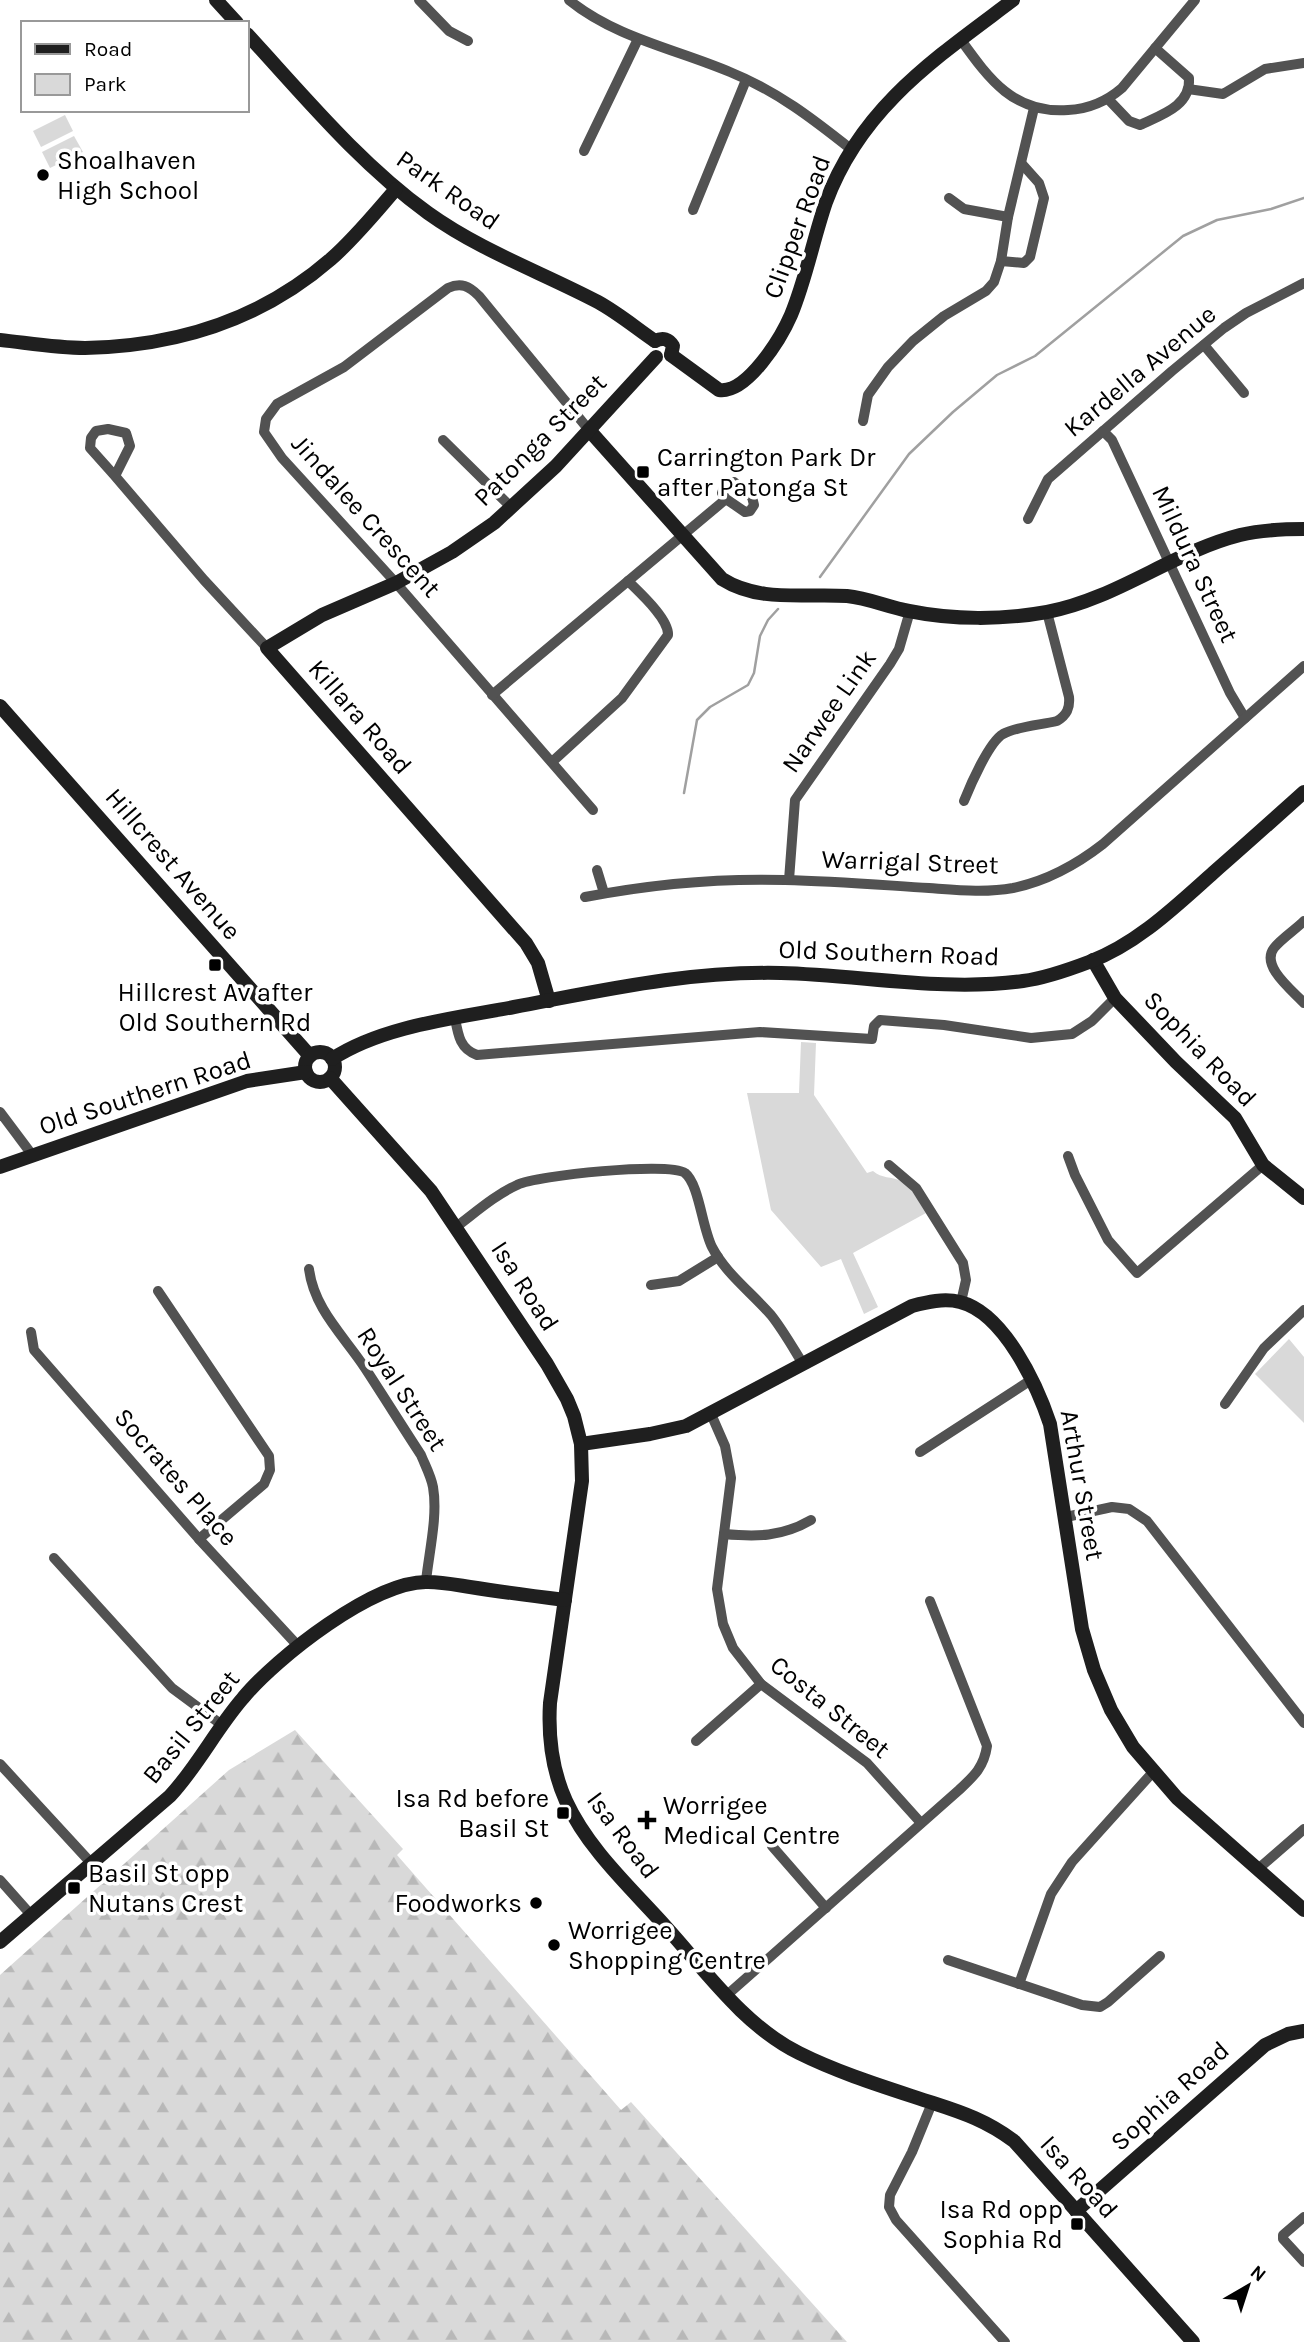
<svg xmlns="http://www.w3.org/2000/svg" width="1304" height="2342" font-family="Karla,sans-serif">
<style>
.green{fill:#d9d9d9}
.forest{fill:url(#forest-firs)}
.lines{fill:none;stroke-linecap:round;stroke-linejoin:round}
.stream{stroke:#a0a0a0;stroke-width:2.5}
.street{stroke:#525252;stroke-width:10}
.secondary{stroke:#1f1f1f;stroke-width:14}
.poi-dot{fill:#000;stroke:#fff;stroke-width:2.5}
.labels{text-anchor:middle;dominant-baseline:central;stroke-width:7;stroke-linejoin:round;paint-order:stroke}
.poi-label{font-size:26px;fill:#000;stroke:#fff;text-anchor:start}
.street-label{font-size:26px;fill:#000;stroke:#fff}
</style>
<defs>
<pattern id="forest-firs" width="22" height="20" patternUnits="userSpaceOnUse" patternTransform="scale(1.75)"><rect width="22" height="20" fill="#d9d9d9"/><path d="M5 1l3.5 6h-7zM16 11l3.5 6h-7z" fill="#b8b8b8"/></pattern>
</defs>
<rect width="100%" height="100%" fill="#fff"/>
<!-- green -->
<g class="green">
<path d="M65,115L73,131L41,147L33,131Z"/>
<path d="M74,136L83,152L50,168L42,152Z"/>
<path d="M801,1042L816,1043L814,1095L867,1173L873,1171C882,1179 891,1176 901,1181C912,1186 919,1203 926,1213L853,1253L878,1307L864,1314L841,1259L821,1267L771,1210L747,1093H799Z"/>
<path d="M1289,1339L1304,1357V1423L1255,1374Z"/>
</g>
<!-- forest -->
<path class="forest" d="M295,1730L403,1849L397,1855L621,2110L631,2102L847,2342H0V1975L229,1770Z"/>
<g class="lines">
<!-- stream -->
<g class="stream">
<path d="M820,577L909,454L953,412L997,375L1035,356L1183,236L1217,220L1271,209L1304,198"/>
<path d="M684,793L697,720L710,707L748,685L754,673L760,636L768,620L778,609"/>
</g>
<!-- street -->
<g class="street">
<path d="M419,0L449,31L468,41"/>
<path d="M569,0C616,38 676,49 730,72C777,91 813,119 852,150"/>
<path d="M961,40C989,79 1014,114 1068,110C1089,109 1107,101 1122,88L1195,0"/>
<path d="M1188,89L1223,94L1265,69L1304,63"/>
<path d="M1109,100L1129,121L1140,125C1161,115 1191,106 1189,78L1155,48"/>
<path d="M584,151L638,39"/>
<path d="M949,198L964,209L1008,217"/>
<path d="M693,210L746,80"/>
<path d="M1001,261L1024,263L1030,257L1044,198L1039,183L1022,164"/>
<path d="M1204,345L1244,393"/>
<path d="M863,421L868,395L888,367L913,341L944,316L986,291L994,282L1001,261L1008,217L1034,108"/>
<path d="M589,430L479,296C469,286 461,282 448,288L344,367L277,404L266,419L264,432L282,458L396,583L593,810"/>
<path d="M1103,431L1112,440L1230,693L1245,718"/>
<path d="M443,440L512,508"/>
<path d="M115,476L90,448L91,438L96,431L108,429L126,433L130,446L115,476L204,580L267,648"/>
<path d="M1028,519L1048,479L1172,371L1224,328L1246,313L1304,283"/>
<path d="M492,695L726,499L722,493L725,484L734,482L752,497L754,505L750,511L745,512L726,499"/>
<path d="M552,762L622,698L668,635C669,619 640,593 628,581"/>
<path d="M964,801C970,786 989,742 1003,734C1018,726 1041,725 1057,721C1067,715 1070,708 1069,697L1047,612"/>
<path d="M597,870L604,893"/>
<path d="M789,880L795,800L890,664L899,649L910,611"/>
<path d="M585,897C652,884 717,878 785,880C833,881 881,885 929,888C957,890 985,893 1013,888C1047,881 1076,865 1103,844L1304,666"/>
<path d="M1304,921C1295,930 1282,938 1274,948C1260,966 1293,991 1304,1003"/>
<path d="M455,1018C458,1035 460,1049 477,1055L760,1032L872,1039L874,1026L880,1020L944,1025L1031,1038L1072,1034L1092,1021L1115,998"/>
<path d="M0,1112L33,1156"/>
<path d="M1068,1156L1075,1175L1108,1240L1137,1273L1263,1165"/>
<path d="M889,1165L916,1188L963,1263L966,1280L961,1302"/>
<path d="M456,1227C476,1212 495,1195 517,1185C537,1175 669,1162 685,1173C699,1184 702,1227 712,1247C726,1274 751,1292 771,1315C783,1330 793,1348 803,1364"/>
<path d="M309,1269C314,1309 344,1336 365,1368C384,1397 402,1426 421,1455C425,1465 431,1476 433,1487C438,1516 429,1552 426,1581"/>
<path d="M651,1285L679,1281L718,1257"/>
<path d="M158,1291L269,1456L270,1470L264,1484L199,1539"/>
<path d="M31,1332L34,1350L199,1539L299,1647"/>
<path d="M1225,1404L1264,1348L1304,1310"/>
<path d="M711,1414L725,1446L731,1478L717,1589L723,1624L733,1648L761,1684L867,1763L921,1823"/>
<path d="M920,1452L1031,1380"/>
<path d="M1066,1517L1112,1507L1129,1509L1147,1521L1304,1723"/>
<path d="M724,1534C756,1537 782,1537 811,1520"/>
<path d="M54,1558L172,1688L222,1725"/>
<path d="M696,1741L761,1684"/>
<path d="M0,1764L92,1864"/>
<path d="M772,1846L826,1908"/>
<path d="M1258,1869L1304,1829"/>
<path d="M0,1880L32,1916"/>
<path d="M948,1960L1082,2005L1100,2007L1108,2002L1160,1956"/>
<path d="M1019,1984L1051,1894L1072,1862L1153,1772"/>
<path d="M727,1995L959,1790C974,1776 984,1767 987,1746L930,1601"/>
<path d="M932,2103L912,2152L890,2195L889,2207L896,2220L1005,2342"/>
<path d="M1304,2217L1283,2235V2239L1304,2262"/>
</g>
<!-- secondary -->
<g class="secondary">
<path d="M216,0L237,23"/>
<path d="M247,34C304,96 359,163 428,213C481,251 541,272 598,302C618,313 636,328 655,341"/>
<path d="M0,340C28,343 57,348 85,348C177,346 261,320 331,259C355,238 375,213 396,189"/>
<path d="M655,341C663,337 669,339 673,346L671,355"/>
<path d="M671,355L719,390C747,394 781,338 791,315C806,279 813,240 826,202C861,107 936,58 1013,0"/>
<path d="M589,430L722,579C760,603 805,593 847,596C868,598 888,607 909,611C953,620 1003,620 1047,612C1116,599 1173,552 1240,535C1261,530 1283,529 1304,529"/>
<path d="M0,706L310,1056"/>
<path d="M1093,960L1115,998L1176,1062L1235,1118L1263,1165L1304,1198"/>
<path d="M549,1001L538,963L526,943L267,648L322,615L396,583L452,552L494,523L556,466L656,357"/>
<circle cx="320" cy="1067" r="15"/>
<path d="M332,1059C382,1026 456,1018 514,1007C605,990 687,971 781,973C861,975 944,992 1023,981C1046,978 1068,970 1089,962C1137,944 1176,906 1213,873C1244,846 1274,819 1304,792"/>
<path d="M330,1078L431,1191L547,1364L567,1399L574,1416L581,1444L582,1481L550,1703C548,1737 552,1770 566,1801C588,1849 630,1887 665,1926C705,1970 744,2026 799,2053C841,2074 888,2088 933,2103C964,2113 987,2121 1014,2141L1193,2342"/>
<path d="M0,1167L247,1081L306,1072"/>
<path d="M581,1444L650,1434L686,1426L912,1306C927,1302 944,1298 960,1302C1004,1313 1037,1385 1050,1424L1082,1629L1094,1670L1111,1710L1133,1747L1177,1798L1304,1910"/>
<path d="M0,1942L170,1796C198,1766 216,1729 243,1698C276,1658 375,1580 428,1582C442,1582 457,1585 470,1587C502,1592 533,1596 565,1600"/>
<path d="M1076,2211L1265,2045L1288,2034L1304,2031"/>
</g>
</g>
<!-- markers -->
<g class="poi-dot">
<circle cx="43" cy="175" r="7"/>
<rect x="636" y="465" width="14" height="14" rx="3.5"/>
<rect x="208" y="958" width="14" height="14" rx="3.5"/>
<rect x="556" y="1806" width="14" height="14" rx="3.5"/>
<path d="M643.5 1809.5h7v7h7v7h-7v7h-7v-7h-7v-7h7z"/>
<rect x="67" y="1881" width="14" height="14" rx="3.5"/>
<circle cx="536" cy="1903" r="7"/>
<circle cx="554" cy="1945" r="7"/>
<rect x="1070" y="2217" width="14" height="14" rx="3.5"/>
</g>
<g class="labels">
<!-- poi labels -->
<g class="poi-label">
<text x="57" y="160">Shoalhaven<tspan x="57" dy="30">High School</tspan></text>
<text x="657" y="457">Carrington Park Dr<tspan x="657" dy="30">after Patonga St</tspan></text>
<text x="215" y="992" text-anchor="middle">Hillcrest Av after<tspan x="215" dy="30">Old Southern Rd</tspan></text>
<text x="549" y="1798" text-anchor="end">Isa Rd before<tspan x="549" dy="30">Basil St</tspan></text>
<text x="663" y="1805">Worrigee<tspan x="663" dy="30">Medical Centre</tspan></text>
<text x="88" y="1873">Basil St opp<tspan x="88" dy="30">Nutans Crest</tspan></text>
<text x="522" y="1903" text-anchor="end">Foodworks</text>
<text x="568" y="1930">Worrigee<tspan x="568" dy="30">Shopping Centre</tspan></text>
<text x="1063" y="2209" text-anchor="end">Isa Rd opp<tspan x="1063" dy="30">Sophia Rd</tspan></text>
</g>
<!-- street labels -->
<g class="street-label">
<text transform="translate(448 190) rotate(35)">Park Road</text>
<text transform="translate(797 227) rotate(-70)">Clipper Road</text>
<text transform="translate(1140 371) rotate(-40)">Kardella Avenue</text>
<text transform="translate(540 440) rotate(-45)">Patonga Street</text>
<text transform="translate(366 516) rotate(48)">Jindalee Crescent</text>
<text transform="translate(1195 564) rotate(65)">Mildura Street</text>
<text transform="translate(829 711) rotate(-55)">Narwee Link</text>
<text transform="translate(360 717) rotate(49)">Killara Road</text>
<text transform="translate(910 862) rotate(2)">Warrigal Street</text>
<text transform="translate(173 864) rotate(49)">Hillcrest Avenue</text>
<text transform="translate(889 953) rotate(2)">Old Southern Road</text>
<text transform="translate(1200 1049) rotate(46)">Sophia Road</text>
<text transform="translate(145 1093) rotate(-18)">Old Southern Road</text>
<text transform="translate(525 1286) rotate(57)">Isa Road</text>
<text transform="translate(402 1389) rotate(57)">Royal Street</text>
<text transform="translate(176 1477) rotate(49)">Socrates Place</text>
<text transform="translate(1082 1485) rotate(80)">Arthur Street</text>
<text transform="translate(830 1707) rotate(39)">Costa Street</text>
<text transform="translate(191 1727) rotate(-51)">Basil Street</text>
<text transform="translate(623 1835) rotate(53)">Isa Road</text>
<text transform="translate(1170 2096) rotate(-42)">Sophia Road</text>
<text transform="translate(1079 2177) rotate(48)">Isa Road</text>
</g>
</g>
<!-- legend -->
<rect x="21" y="21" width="228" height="91" fill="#ffffff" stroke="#999999" stroke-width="2"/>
<rect x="35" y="44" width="35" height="10" fill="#1f1f1f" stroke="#999999" stroke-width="2"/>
<text x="84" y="56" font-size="21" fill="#000000">Road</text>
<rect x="35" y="74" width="35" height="21" fill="#d9d9d9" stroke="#999999" stroke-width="2"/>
<text x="84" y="91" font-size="21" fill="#000000">Park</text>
<!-- north arrow -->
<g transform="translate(1248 2286) rotate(39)" stroke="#ffffff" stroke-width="5" paint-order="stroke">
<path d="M0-5L12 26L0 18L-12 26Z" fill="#000000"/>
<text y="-10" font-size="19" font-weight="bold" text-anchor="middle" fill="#000000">N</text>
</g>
</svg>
